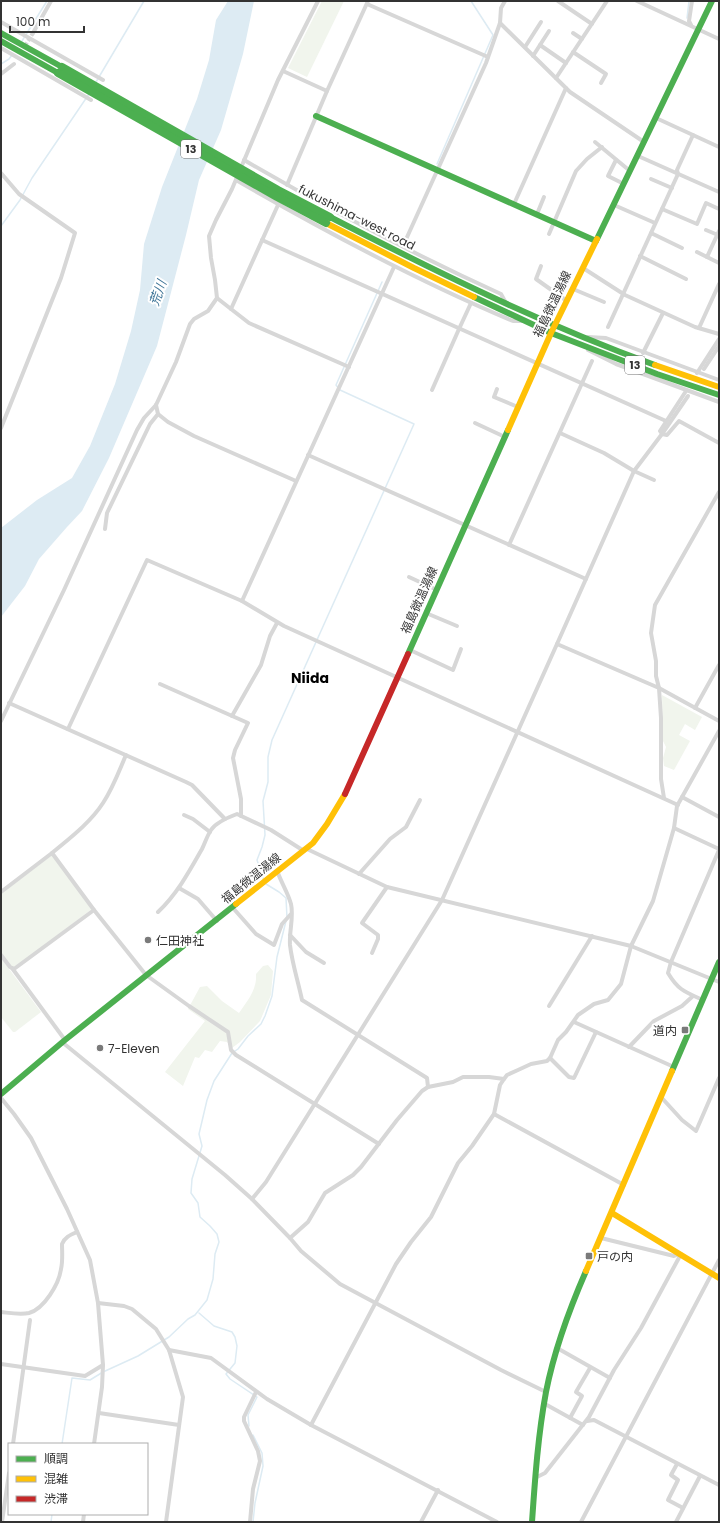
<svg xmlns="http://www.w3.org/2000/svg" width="720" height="1523" font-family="Poppins,'Noto Sans JP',sans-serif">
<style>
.green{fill:#f1f5ed}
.water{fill:#ddebf3}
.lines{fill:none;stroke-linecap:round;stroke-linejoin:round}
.stream{stroke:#ddebf3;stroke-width:1.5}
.street-tunnel{stroke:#d6d6d6;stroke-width:4;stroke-dasharray:4 2;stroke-linecap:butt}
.street{stroke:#d7d7d7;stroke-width:4}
.fast{stroke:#4caf50;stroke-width:6}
.slow{stroke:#ffc107;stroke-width:6}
.jam{stroke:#c62828;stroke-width:6}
.fast-bridge{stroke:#4caf50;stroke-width:8}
.poi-dot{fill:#7a7a7a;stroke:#fff;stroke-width:1.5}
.labels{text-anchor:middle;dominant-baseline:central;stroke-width:4;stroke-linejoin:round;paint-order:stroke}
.shield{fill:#fff;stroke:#707070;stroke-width:1}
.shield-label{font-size:11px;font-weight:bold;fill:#333}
.street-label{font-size:12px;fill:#333;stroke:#fff}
.poi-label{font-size:12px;fill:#333;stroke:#fff;text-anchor:start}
.water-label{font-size:13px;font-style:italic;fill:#3f7597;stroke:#fff}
.quarter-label{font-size:14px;font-weight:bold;fill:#000;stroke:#fff}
</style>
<rect width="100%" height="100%" fill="#fff"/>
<!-- green -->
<g class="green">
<path d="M322,1H344L307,77L288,68Z"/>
<path d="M662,695L702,717L695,730L685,724L679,735L690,741L674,770L664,766L663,758L666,747L663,741Z"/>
<path d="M52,855L92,909L14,968L12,967L1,953V894Z"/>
<path d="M1,958L41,1012L15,1032H13L1,1017Z"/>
<path d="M268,965L273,971L271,995L260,1021L240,1042L232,1048L227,1042L220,1041L212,1052L205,1050L199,1058L195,1057L183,1086L165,1072L205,1021L188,1009L200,987L207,986L222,1001L239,1013C248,1000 257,990 256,974L263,966Z"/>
</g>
<!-- water -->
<path class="water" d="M228,1H254L243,54L221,130L199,180L186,235L157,346L109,458L82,511L67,527L39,559L25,586L1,617V528L37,500L72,478L90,446L115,384L131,331L140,290L144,244L162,187L197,99L209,60L216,20Z"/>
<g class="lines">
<!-- stream -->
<g class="stream">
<path d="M687,18L689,1"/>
<path d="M22,41L47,1"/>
<path d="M1,64L9,59L12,55"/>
<path d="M96,82L144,1"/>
<path d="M437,164L493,35L471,1"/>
<path d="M1,226L20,200L32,178L89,94"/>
<path d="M264,881L257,860L262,847L265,835L263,801L268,782V757L272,740L414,424L340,390L336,385L382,282"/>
<path d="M266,884L279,892L286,898L287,918"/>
<path d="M199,1313L214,1326L232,1332L235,1337L237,1346L235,1363L226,1374L230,1379L257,1397L248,1415L249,1426"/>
<path d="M253,1435L262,1453L263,1466L255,1503L253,1522"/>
<path d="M62,1444L72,1378L90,1380L103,1372L138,1356L169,1337L188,1319L195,1315L207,1300L213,1279L215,1254L219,1242L217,1234L210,1226L200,1217L198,1203L191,1193L192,1179L202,1146L199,1134L207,1100L214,1081L232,1053L238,1049L248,1036L261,1024L265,1016L272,996L277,957L286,921"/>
<path d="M51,1522L52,1514"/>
</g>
<!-- street-tunnel -->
<path class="street-tunnel" d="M25,46L33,33"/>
<!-- street -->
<g class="street">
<path d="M558,1L592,24"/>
<path d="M637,1L719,39"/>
<path d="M367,4L488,57"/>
<path d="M1,22L103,80"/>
<path d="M500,23L570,92L644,142"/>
<path d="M691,25L689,21L692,1"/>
<path d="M33,33L51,1"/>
<path d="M573,33L582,39"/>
<path d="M540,45L549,31"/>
<path d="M525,47L541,22"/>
<path d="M1,48L91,100"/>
<path d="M573,52L606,74L601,83"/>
<path d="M533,56L540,45L566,63"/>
<path d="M283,71L327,91L287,185"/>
<path d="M1,74L14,64"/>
<path d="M556,78L607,1"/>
<path d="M327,91L368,1"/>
<path d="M656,118L719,147"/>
<path d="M595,142L630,171"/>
<path d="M638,156L719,192"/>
<path d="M244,160C328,209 413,254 501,294L506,303"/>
<path d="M616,160L608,176L624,184"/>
<path d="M1,173L19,194L75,233L61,278L1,428"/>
<path d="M651,179L672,188"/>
<path d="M236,180C326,232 417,281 513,321H523"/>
<path d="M514,204L566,88"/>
<path d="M614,205L655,223"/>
<path d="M662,209L697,224L706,203L719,209"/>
<path d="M537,214L544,197"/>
<path d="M706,230L718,235"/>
<path d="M651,233L682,248"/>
<path d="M549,234L576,171L587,159L602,147"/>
<path d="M262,240L666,421"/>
<path d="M403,246L486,63L500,23L501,8L505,1"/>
<path d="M697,252L719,263"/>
<path d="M640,256L686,279"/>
<path d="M707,257L719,231"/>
<path d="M541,266L536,279L567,301"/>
<path d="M583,268L625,295L695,327L719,334"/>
<path d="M573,289L604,302"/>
<path d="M217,298L231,309L278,205"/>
<path d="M231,309L249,323L349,367"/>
<path d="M608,327L678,174L677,170L693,135"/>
<path d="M699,328L719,284"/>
<path d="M588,337L606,338L719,380"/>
<path d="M588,350L616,364L719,402"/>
<path d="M643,353L663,313"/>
<path d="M704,369L719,346"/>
<path d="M697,373L719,339"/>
<path d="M497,389L494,397L518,407"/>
<path d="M432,390L459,329L471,303"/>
<path d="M686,391L660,431L662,434L634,471L557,644L659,688L719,721"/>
<path d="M158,414L168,422L194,436L296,481"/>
<path d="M475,423L505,437"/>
<path d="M560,433L604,453L634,471L654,480"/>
<path d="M662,434L667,435L679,421L719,443"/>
<path d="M662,434L688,396"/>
<path d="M308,455L586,579"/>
<path d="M105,529L107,513L150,424L158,414L156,405"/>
<path d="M509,545L592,361"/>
<path d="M409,577L437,590"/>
<path d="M242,601L394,267"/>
<path d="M426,613L457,626"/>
<path d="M410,650L453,670L461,649"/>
<path d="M160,684L248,723L235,750L233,758L241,799V816"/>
<path d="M9,703L186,782L192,785L225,819"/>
<path d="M695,708L719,665"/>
<path d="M232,716L261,665L270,636L277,623"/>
<path d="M1,721L64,590L137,430L144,418L156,405L176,362L190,324L194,319L208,311L217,298L215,280L211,258L209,236L216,220L232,189L278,80L318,1"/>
<path d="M68,729L147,560L242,601L284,626L678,805"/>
<path d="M682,797L719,817"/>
<path d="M664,798L661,779V718L659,688L656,676V661L651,633L655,605L719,492"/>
<path d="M184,815L193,819L210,832"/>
<path d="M674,828L719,849"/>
<path d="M307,849L387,887L631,946L719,982"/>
<path d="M52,853C70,838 90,823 103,803C113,788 119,771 126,755"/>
<path d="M278,873C282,884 288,893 291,904C294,917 289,931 290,945C292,963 298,981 302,1000L427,1078L428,1087"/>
<path d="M359,874L390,839L406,827L420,800"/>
<path d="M179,888L198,899L217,921"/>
<path d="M1,892L52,853L94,910L146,975L189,1006L228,1032L231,1050L236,1055L379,1144"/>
<path d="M233,908L256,934L274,945L282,924L291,914"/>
<path d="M158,912C177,894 189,872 202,849C205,843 207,836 211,830C216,822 229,817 237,814L271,830L304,851"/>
<path d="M290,935L306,952L324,963"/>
<path d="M372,953L378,939V935L362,923L387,887"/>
<path d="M1,955L10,967L14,969L94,910"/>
<path d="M12,968L65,1040"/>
<path d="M703,1000C685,992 678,990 668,973L671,962L719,850"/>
<path d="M549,1006L592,936"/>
<path d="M574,1022L674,1067"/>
<path d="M62,1042L225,1175L252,1199L290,1238L301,1251L340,1284L501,1370L546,1392"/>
<path d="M629,1047L654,1021L682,1006L693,996"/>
<path d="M550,1058L569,1077L574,1078L596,1032"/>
<path d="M661,1097L682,1120L696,1131L719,1078"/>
<path d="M1,1098L14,1114L31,1138L67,1209L90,1260L98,1303L103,1365L102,1387L94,1444"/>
<path d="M494,1114L624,1185"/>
<path d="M252,1199L266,1182L442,900L557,644"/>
<path d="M290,1238L308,1222L325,1193L353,1175L361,1167L397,1120L422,1091L428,1087L453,1082L463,1077H489L504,1079"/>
<path d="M601,1238L674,1256L679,1254"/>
<path d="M98,1303L124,1306L132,1309L156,1329L169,1350L183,1397L166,1522"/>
<path d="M1,1312C10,1313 20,1315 29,1313C44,1309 59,1284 61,1269C63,1261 62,1252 62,1244C65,1237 70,1235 77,1232"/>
<path d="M557,1348L610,1378"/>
<path d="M169,1350L211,1358L267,1399L311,1425L497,1522"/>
<path d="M1,1364L85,1376L103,1365"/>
<path d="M545,1404L583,1425"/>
<path d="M99,1413L179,1425"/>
<path d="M570,1418L582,1396L576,1392L590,1368"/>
<path d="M587,1421L594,1420L719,1485"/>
<path d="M311,1425L396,1264L411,1242L431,1217L458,1163L472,1146L494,1114L500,1085L504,1079L507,1075L518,1070L531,1064L547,1061L550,1058L558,1040L566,1032L578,1015L594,1004L608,1000L621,984L631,946L653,901L674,828L677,806L719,731"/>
<path d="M13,1444L30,1320"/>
<path d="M677,1464L671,1475L678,1480L668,1500L683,1508"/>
<path d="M535,1478L545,1473L589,1417L614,1370L641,1328L681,1254"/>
<path d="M2,1522L9,1473"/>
<path d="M83,1522L84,1514"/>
<path d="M250,1522L253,1489L260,1461L258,1451L244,1421V1417L256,1392"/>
<path d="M421,1522L438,1490"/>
<path d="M581,1522L719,1260"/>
<path d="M676,1522L700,1476"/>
</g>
<!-- fast -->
<g class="fast">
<path d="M1,33L62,67"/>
<path d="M1,41L58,73"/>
<path d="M316,116L596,241"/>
<path d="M330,217C437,272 542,324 655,365"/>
<path d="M597,239L712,1"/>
<path d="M474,297L551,333L657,374L719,395"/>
<path d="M408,654L508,430"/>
<path d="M672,1071L719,962"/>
<path d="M1,1094L65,1040L236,904"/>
<path d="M532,1522C535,1479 538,1435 546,1392C554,1351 569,1310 586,1271"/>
</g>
<!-- slow -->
<g class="slow">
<path d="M326,223L414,268L474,297"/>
<path d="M655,365L719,387"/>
<path d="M508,430L551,333L597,239"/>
<path d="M236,904L313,843L327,824L345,794"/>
<path d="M612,1213L719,1278"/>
<path d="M586,1271L672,1071"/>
</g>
<!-- jam -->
<path class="jam" d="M345,794L408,654"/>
<!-- fast-bridge -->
<g class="fast-bridge">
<path d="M62,67L278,190L330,217"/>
<path d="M58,73L277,197L326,223"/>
</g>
</g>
<!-- markers -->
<g class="poi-dot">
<circle cx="148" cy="940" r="4"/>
<rect x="681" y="1026" width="8" height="8" rx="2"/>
<circle cx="100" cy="1048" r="4"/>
<rect x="585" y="1252" width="8" height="8" rx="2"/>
</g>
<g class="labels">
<!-- shield labels -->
<g class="shield">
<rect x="181" y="140" width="20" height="18" rx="3"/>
<rect x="625" y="356" width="20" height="18" rx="3"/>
</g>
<g class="shield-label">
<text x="191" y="149">13</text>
<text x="635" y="365">13</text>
</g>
<!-- street labels -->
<g class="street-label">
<text transform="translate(357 217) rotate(27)">fukushima-west road</text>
<text transform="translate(552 304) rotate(-65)">福島微温湯線</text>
<text transform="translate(419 600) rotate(-66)">福島微温湯線</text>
<text transform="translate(251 878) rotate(-39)">福島微温湯線</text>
</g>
<!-- poi labels -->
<g class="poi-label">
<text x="156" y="940">仁田神社</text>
<text x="677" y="1030" text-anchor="end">道内</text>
<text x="108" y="1048">7-Eleven</text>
<text x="597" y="1256">戸の内</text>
</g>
<!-- water labels -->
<g class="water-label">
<text transform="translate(158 293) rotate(-71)">荒川</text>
</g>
<!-- quarter labels -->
<g class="quarter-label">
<text x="310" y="678">Niida</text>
</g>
</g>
<!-- border -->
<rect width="720" height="1523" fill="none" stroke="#333333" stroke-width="4"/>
<!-- legend -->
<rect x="8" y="1443" width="140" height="72" fill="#ffffff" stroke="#adadad"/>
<rect x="16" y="1456" width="20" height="6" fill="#4caf50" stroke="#adadad"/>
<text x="44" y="1463" font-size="12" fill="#333333">順調</text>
<rect x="16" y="1476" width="20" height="6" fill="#ffc107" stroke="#adadad"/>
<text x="44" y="1483" font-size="12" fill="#333333">混雑</text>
<rect x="16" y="1496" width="20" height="6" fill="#c62828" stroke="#adadad"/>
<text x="44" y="1503" font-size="12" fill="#333333">渋滞</text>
<!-- scale -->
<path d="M10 26v6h74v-6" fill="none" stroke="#333333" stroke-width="2"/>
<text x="16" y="26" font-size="12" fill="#333333" stroke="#ffffff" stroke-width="3" paint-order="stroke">100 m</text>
</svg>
